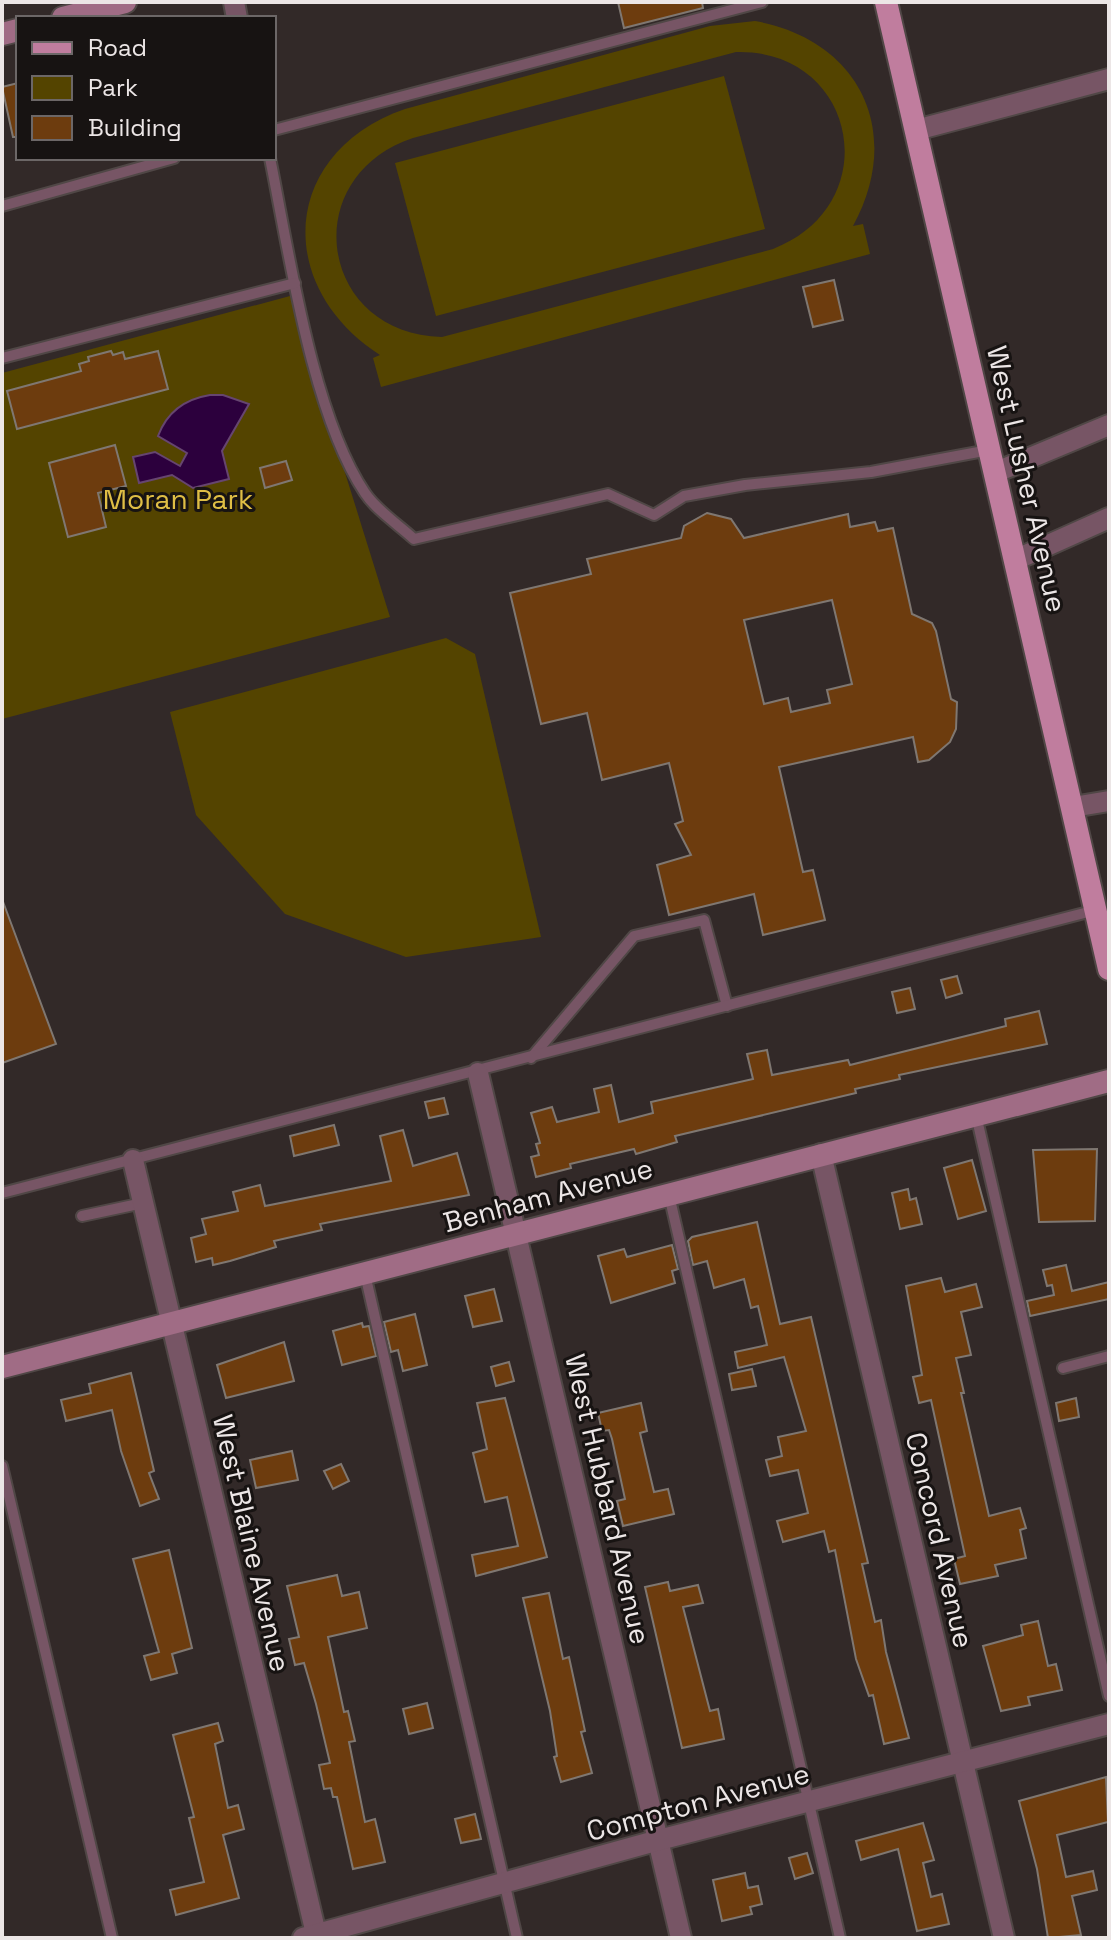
<svg xmlns="http://www.w3.org/2000/svg" width="1111" height="1940" font-family="'Space Grotesk',sans-serif">
<style>
.green{fill:#544400;fill-rule:evenodd}
.water{fill:#2c003d;stroke:#664570;stroke-width:2}
.building{fill:#6d3c0e;stroke:#7f7771;stroke-width:2;fill-rule:evenodd}
.lines{fill:none;stroke-linecap:round;stroke-linejoin:round}
.service-casing{stroke:#504746;stroke-width:14}
.minor-casing{stroke:#504746;stroke-width:24}
.secondary-casing{stroke:#504746;stroke-width:26}
.primary-casing{stroke:#504746;stroke-width:26}
.service{stroke:#775565;stroke-width:10}
.minor{stroke:#775565;stroke-width:20}
.secondary{stroke:#a06c85;stroke-width:22}
.primary{stroke:#c07d9e;stroke-width:22}
.labels{text-anchor:middle;dominant-baseline:central;stroke-width:6;stroke-linejoin:round;paint-order:stroke}
.street-label{font-size:28px;fill:#ece6e6;stroke:#171312}
.park-label{font-size:28px;fill:#dfbe45;stroke:#171312}
</style>
<rect width="100%" height="100%" fill="#322928"/>
<!-- green -->
<g class="green">
<path d="M755,21C861,40 904,133 853,226L863,224L870,254L381,387L373,358L380,355C273,286 281,152 405,109L710,26ZM736,52C858,49 887,205 773,249L442,337C319,334 296,177 413,138Z"/>
<path d="M724,76L765,229L436,316L395,163Z"/>
<path d="M290,296L390,617L2,719V373Z"/>
<path d="M446,638L475,654L541,937L406,957L285,914L196,815L170,712Z"/>
</g>
<!-- water -->
<path class="water" d="M210,395H223L249,404L222,451L229,479L193,488L172,475L139,483L133,457L155,452L180,466L187,453L158,436C167,412 185,399 210,395Z"/>
<!-- building -->
<g class="building">
<path d="M618,2H702L703,8L624,28Z"/>
<path d="M18,83V137H13L2,87Z"/>
<path d="M834,280L843,320L813,327L803,287Z"/>
<path d="M111,351L113,355L123,352L125,359L158,351L168,389L17,429L7,391L81,371L79,364L89,361L88,357Z"/>
<path d="M115,445L126,486L98,493L106,527L68,537L49,463Z"/>
<path d="M286,461L292,480L265,488L260,468Z"/>
<path d="M707,513L731,519L744,538L848,514L850,527L875,522L878,531L893,528L912,614L932,623L936,631L951,699L957,702L956,729L950,742L929,760L918,762L913,737L779,767L803,872L813,870L825,920L763,935L754,894L669,915L657,865L691,855L675,824L683,821L669,763L602,780L587,713L541,724L510,593L591,574L587,559L681,538L684,526ZM832,600L852,684L827,690L830,703L791,712L788,698L764,704L744,620Z"/>
<path d="M2,899L56,1044L2,1063Z"/>
<path d="M957,976L962,993L946,998L941,980Z"/>
<path d="M910,988L915,1009L897,1013L892,992Z"/>
<path d="M1039,1011L1047,1044L899,1075L900,1079L855,1089L856,1093L675,1136L677,1142L636,1154L634,1149L570,1164L571,1168L536,1177L531,1157L539,1155L536,1144L540,1143L531,1113L552,1107L557,1122L599,1112L594,1089L611,1085L619,1122L653,1113L651,1102L753,1079L747,1054L767,1050L772,1075L848,1060L850,1065L1006,1026L1005,1019Z"/>
<path d="M444,1098L448,1114L429,1118L425,1102Z"/>
<path d="M334,1125L339,1145L294,1156L290,1136Z"/>
<path d="M403,1130L413,1166L457,1153L469,1195L320,1224L322,1230L274,1241L276,1247L230,1261L213,1265L212,1258L196,1262L191,1238L206,1234L202,1219L238,1211L233,1192L260,1185L265,1206L391,1181L380,1136Z"/>
<path d="M1097,1149L1095,1221L1039,1222L1033,1150Z"/>
<path d="M972,1160L986,1211L958,1219L944,1168Z"/>
<path d="M908,1189L910,1200L916,1198L922,1224L900,1229L892,1193Z"/>
<path d="M757,1222L780,1324L811,1317L868,1563L862,1564L875,1622L881,1620L886,1652L909,1738L884,1744L873,1695L869,1696L856,1659L835,1550L829,1552L824,1531L783,1542L777,1521L808,1513L798,1470L770,1476L766,1460L782,1456L778,1437L806,1431L784,1357L738,1368L735,1352L767,1345L758,1306L751,1308L744,1279L714,1288L707,1261L693,1265L688,1241L692,1237Z"/>
<path d="M672,1245L678,1269L672,1271L675,1283L611,1303L598,1256L624,1249L627,1257Z"/>
<path d="M1066,1265L1072,1291L1109,1282V1299L1030,1316L1027,1301L1054,1295L1052,1285L1047,1286L1043,1270Z"/>
<path d="M941,1278L945,1292L976,1284L982,1307L961,1312L971,1355L956,1358L964,1393H961L989,1516L1020,1508L1026,1528L1020,1530L1026,1558L995,1565L998,1576L960,1584L954,1559L965,1556L931,1400L919,1403L913,1377L922,1375L906,1286Z"/>
<path d="M494,1289L502,1321L473,1327L465,1296Z"/>
<path d="M415,1314L427,1365L403,1371L398,1350L391,1352L384,1322Z"/>
<path d="M362,1323L363,1327L369,1326L376,1356L342,1365L333,1331Z"/>
<path d="M284,1342L294,1381L226,1398L217,1365Z"/>
<path d="M509,1362L514,1381L496,1386L491,1367Z"/>
<path d="M752,1369L756,1386L732,1390L729,1374Z"/>
<path d="M131,1373L154,1471L149,1473L159,1499L140,1506L121,1451L112,1410L66,1421L61,1400L91,1393L89,1384Z"/>
<path d="M505,1398L547,1557L476,1576L472,1555L518,1546L507,1497L485,1502L473,1453L487,1449L477,1403Z"/>
<path d="M1076,1398L1079,1417L1059,1421L1056,1403Z"/>
<path d="M641,1403L647,1431L640,1433L654,1492L668,1489L674,1514L623,1526L617,1501L625,1499L612,1439L609,1430L602,1431L598,1413Z"/>
<path d="M292,1451L298,1480L256,1488L250,1460Z"/>
<path d="M341,1464L349,1481L333,1489L324,1471Z"/>
<path d="M169,1550L192,1648L172,1654L177,1673L151,1680L144,1656L159,1652L133,1559Z"/>
<path d="M337,1575L342,1596L359,1592L367,1628L328,1637L344,1712L348,1711L355,1741L349,1742L365,1822L375,1819L385,1862L353,1869L337,1797H333L331,1788L324,1789L319,1765L330,1763L316,1704L304,1663L295,1665L289,1639L299,1637L287,1586Z"/>
<path d="M668,1582L670,1591L698,1585L703,1603L683,1607L710,1711L718,1709L724,1739L682,1748L645,1587Z"/>
<path d="M549,1593L563,1659L569,1657L585,1731L581,1732L592,1773L561,1782L554,1757L557,1756L550,1711L523,1598Z"/>
<path d="M1038,1621L1048,1666L1056,1664L1062,1690L1028,1697L1030,1705L1001,1711L983,1646L1023,1635L1021,1625Z"/>
<path d="M427,1703L433,1728L409,1734L403,1709Z"/>
<path d="M218,1723L223,1741L215,1744L228,1808L238,1805L244,1829L223,1835L239,1898L176,1915L170,1890L204,1882L189,1818L194,1817L173,1735Z"/>
<path d="M1106,1777L1108,1822L1057,1835L1066,1877L1093,1871L1097,1890L1072,1896L1081,1935L1048,1938L1037,1869L1019,1801Z"/>
<path d="M475,1814L481,1839L461,1843L455,1819Z"/>
<path d="M923,1823L934,1860L923,1863L931,1897L942,1894L949,1924L917,1931L898,1849L861,1860L856,1841Z"/>
<path d="M807,1853L813,1873L795,1879L789,1858Z"/>
<path d="M745,1873L748,1888L758,1886L762,1904L750,1907L752,1914L722,1921L713,1880Z"/>
</g>
<g class="lines">
<defs>
<g id="service">
<path d="M274,130L762,2"/>
<path d="M270,158C289,252 312,415 365,493C376,510 399,525 414,539L608,494L654,515L684,496L745,485L871,472L989,450"/>
<path d="M2,206L174,158"/>
<path d="M2,358L295,283"/>
<path d="M531,1058L634,936L704,920L727,1006"/>
<path d="M976,1115L1109,1696"/>
<path d="M2,1193L1096,910"/>
<path d="M669,1195L840,1938"/>
<path d="M82,1216L143,1203"/>
<path d="M365,1274L517,1938"/>
<path d="M1063,1368L1109,1356"/>
<path d="M2,1466L112,1938"/>
</g>
<g id="minor">
<path d="M234,2L237,18"/>
<path d="M916,130L1109,79"/>
<path d="M994,473L1109,425"/>
<path d="M1015,560L1109,518"/>
<path d="M1073,807L1109,801"/>
<path d="M478,1073L681,1938"/>
<path d="M821,1154L1004,1938"/>
<path d="M133,1160L317,1938"/>
<path d="M303,1938L659,1840L1109,1724"/>
</g>
<g id="secondary">
<path d="M63,18L125,2"/>
<path d="M2,34L18,30"/>
<path d="M2,1367L1109,1081"/>
</g>
<path id="primary" d="M886,2L1109,969"/>
</defs>
<!-- service casing -->
<use href="#service" class="service-casing"/>
<!-- minor casing -->
<use href="#minor" class="minor-casing"/>
<!-- secondary casing -->
<use href="#secondary" class="secondary-casing"/>
<!-- primary casing -->
<use href="#primary" class="primary-casing"/>
<!-- service -->
<use href="#service" class="service"/>
<!-- minor -->
<use href="#minor" class="minor"/>
<!-- secondary -->
<use href="#secondary" class="secondary"/>
<!-- primary -->
<use href="#primary" class="primary"/>
</g>
<g class="labels">
<!-- street labels -->
<g class="street-label">
<text transform="translate(1027 479) rotate(77)">West Lusher Avenue</text>
<text transform="translate(548 1195) rotate(-15)">Benham Avenue</text>
<text transform="translate(608 1499) rotate(77)">West Hubbard Avenue</text>
<text transform="translate(940 1540) rotate(77)">Concord Avenue</text>
<text transform="translate(252 1543) rotate(77)">West Blaine Avenue</text>
<text transform="translate(698 1802) rotate(-15)">Compton Avenue</text>
</g>
<!-- park labels -->
<g class="park-label">
<text x="178" y="499">Moran Park</text>
</g>
</g>
<!-- border -->
<rect width="1111" height="1940" fill="none" stroke="#ece6e6" stroke-width="8"/>
<!-- legend -->
<rect x="16" y="16" width="260" height="144" fill="#171312" stroke="#6c6767" stroke-width="2"/>
<rect x="32" y="42" width="40" height="12" fill="#c07d9e" stroke="#6c6767" stroke-width="2"/>
<text x="88" y="56" font-size="24" fill="#ece6e6">Road</text>
<rect x="32" y="76" width="40" height="24" fill="#544400" stroke="#6c6767" stroke-width="2"/>
<text x="88" y="96" font-size="24" fill="#ece6e6">Park</text>
<rect x="32" y="116" width="40" height="24" fill="#6d3c0e" stroke="#6c6767" stroke-width="2"/>
<text x="88" y="136" font-size="24" fill="#ece6e6">Building</text>
</svg>
